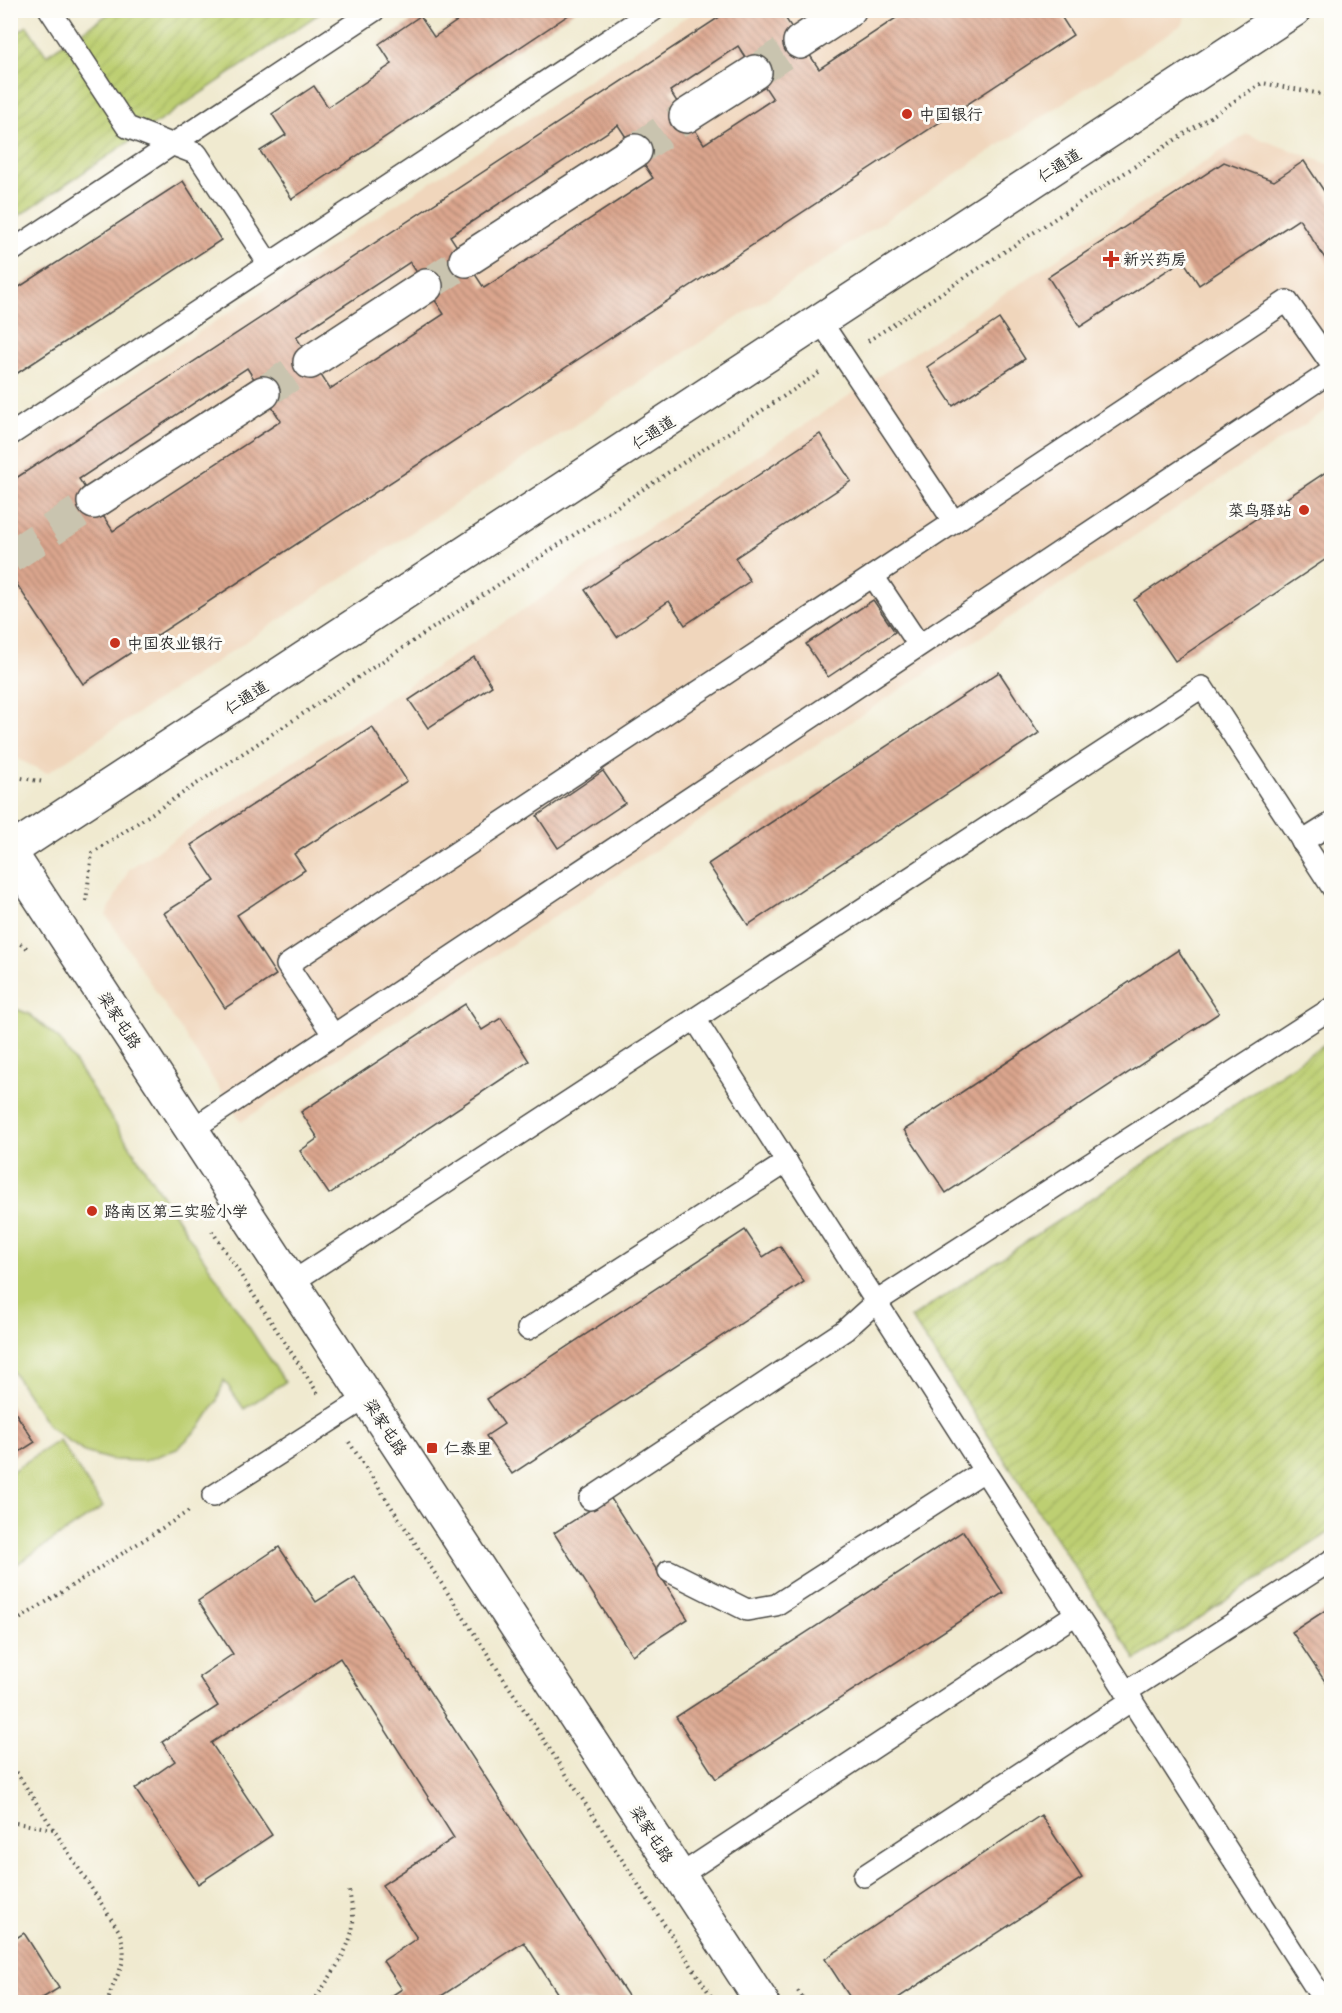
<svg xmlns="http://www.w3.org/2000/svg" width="1342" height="2013" font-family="'Patrick Hand','LXGW WenKai TC',sans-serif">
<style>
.built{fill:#f0d6bc}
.park{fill:#bdcf72;stroke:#747d4e;stroke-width:1.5}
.garden{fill:url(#garden-furrows);stroke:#747d4e;stroke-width:1.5}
.building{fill:url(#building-back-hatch);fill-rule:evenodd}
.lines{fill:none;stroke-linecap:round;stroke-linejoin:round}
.street-tunnel{stroke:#c9c4af;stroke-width:33;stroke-dasharray:33 16;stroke-linecap:butt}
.lane-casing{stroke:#494844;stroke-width:24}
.street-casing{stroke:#494844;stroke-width:36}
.secondary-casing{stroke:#494844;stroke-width:36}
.path{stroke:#494844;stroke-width:4;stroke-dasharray:1.5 4.5;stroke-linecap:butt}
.lane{stroke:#fff;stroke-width:21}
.street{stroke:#fff;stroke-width:33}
.secondary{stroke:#fff;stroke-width:33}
.poi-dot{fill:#c8321e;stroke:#fdfcf7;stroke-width:2}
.labels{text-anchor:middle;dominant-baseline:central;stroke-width:6;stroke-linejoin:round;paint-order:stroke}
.poi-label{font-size:16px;fill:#2b2b2b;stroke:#fdfcf7;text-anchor:start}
.street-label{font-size:16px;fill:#2b2b2b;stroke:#fdfcf7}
</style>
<defs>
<pattern id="garden-furrows" width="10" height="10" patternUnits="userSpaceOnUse" patternTransform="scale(1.5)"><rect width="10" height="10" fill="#bdcf72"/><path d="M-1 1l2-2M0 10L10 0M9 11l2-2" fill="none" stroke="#a3b263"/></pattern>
<pattern id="building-back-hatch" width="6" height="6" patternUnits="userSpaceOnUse" patternTransform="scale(1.5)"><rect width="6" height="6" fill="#dba68e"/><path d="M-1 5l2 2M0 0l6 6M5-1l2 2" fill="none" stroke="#b28774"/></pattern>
</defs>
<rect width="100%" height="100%" fill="#fdfcf7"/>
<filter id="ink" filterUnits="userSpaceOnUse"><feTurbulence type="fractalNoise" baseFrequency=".0167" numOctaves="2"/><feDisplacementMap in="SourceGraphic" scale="12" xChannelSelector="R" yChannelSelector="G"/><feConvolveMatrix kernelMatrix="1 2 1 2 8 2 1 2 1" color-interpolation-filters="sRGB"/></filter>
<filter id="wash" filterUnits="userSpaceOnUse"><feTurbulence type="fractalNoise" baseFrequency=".008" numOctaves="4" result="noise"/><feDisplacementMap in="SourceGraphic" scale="24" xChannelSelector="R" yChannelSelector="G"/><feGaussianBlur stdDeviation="1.35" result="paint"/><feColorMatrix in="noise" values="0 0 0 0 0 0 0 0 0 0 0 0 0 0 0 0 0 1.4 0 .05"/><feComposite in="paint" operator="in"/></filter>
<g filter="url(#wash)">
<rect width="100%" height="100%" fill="#f0ead0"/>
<!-- built -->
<g class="built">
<path d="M695,11H1186L1183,24L47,773L11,756L10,454Z"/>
<path d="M1247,134L1331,165V407L241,1122L106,915L129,869Z"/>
</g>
<!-- park -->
<g class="park">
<path d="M11,1007L29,1014L60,1040L285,1382L244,1409L224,1380L217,1401L201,1426L177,1449L144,1461L112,1460L84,1452L49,1427L11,1369Z"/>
<path d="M59,1440L103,1507L11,1568V1472Z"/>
</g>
<!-- garden -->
<g class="garden">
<path d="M113,11H323L11,221V37L27,26L46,55Z"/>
<path d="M1331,1040V1531L1136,1660L911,1318Z"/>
</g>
<g id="blocks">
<!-- building -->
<g class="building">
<path d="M473,10H576L292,199L260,151L286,135L272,114L314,86L328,107L392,64L379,44L420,16L434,37Z"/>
<path d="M730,10H793L784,16L819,69L908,10H1057L1073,35L83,684L10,574V482ZM738,46L773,99L704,144L670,91ZM618,125L653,178L484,288L450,236ZM410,262L444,314L330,389L296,337ZM247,368L281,421L113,531L79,479Z"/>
<path d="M1304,161L1332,203V269L1299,219L1199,285L1183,260L1080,327L1048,277L1224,162L1274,181Z"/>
<path d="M183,181L221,240L10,378V293Z"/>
<path d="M999,319L1025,359L953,406L927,367Z"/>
<path d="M820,434L851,481L735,558L750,581L685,625L669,601L617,637L585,590Z"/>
<path d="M1332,468V555L1175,661L1134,600Z"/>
<path d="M873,600L895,632L828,677L806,644Z"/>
<path d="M474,657L492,686L428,728L409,700Z"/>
<path d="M999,672L1039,733L748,925L708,864Z"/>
<path d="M372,727L407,781L294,854L305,870L237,915L276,975L225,1008L164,913L215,881L191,845Z"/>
<path d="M603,771L625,803L558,848L537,816Z"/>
<path d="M1178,950L1219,1013L946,1193L904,1130Z"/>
<path d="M465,1004L482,1030L501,1018L529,1061L329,1194L300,1151L318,1138L301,1112Z"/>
<path d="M745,1230L763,1257L780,1246L804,1282L512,1474L486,1436L504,1424L487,1399Z"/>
<path d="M10,1405L35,1442L10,1458Z"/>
<path d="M610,1497L688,1619L632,1655L554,1533Z"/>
<path d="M963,1531L1003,1593L716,1779L676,1717Z"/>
<path d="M279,1547L316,1602L355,1577L632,2002H563L524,1942L432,2002H382L402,1989L383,1961L417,1938L382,1885L454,1838L340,1658L211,1743L272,1835L198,1884L135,1789L175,1761L162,1742L218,1706L199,1677L233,1654L198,1601Z"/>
<path d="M1332,1606V1679L1326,1683L1292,1632Z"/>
<path d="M1041,1815L1082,1878L892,2002H853L825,1959Z"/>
<path d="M24,1933L59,1988L36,2002H10V1942Z"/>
</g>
</g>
</g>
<g filter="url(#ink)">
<use href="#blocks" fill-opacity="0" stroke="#494844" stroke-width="1.5"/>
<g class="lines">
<!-- street-tunnel -->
<g class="street-tunnel">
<path d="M755,72L800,42"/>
<path d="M635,151L686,116"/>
<path d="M426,286L466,260"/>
<path d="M263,393L310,362"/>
<path d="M10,557L94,502"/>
</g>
<defs>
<g id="lane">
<path d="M50,10L127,127L197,154L269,264"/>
<path d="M10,252L375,10"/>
<path d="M821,322L954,522"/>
<path d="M10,435L654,10"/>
<path d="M873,576L919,645"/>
<path d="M1302,842L1332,823"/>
<path d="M695,1019L1319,1993"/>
<path d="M334,1036L287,965L1287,301L1332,365"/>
<path d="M191,1130L1332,371"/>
<path d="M291,1283L1202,687L1332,887"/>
<path d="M528,1329L787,1162"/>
<path d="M213,1496L366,1398"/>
<path d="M590,1499L845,1330L876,1302L1332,1008"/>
<path d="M669,1571L747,1610L776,1605L984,1471"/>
<path d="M1126,1692L1332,1560"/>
<path d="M679,1876L1076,1614"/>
<path d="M864,1876L1132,1700"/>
</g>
<g id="street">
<path d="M800,42L849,10"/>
<path d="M686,116L755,72"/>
<path d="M466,260L635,151"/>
<path d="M310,362L426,286"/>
<path d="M94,502L263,393"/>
</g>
<g id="secondary">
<path d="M10,851L1294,10"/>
<path d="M10,852L762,2002"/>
</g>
</defs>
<!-- lane casing -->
<use href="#lane" class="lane-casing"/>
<!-- street casing -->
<use href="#street" class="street-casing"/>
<!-- secondary casing -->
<use href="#secondary" class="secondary-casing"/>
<!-- path -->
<g class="path">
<path d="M868,341L1262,83L1332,96"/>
<path d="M10,776L44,782"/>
<path d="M86,901L92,853L819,373"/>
<path d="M10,938L27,948"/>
<path d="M212,1231L319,1395"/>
<path d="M349,1442L715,2002"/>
<path d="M10,1625L189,1511"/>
<path d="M10,1762L119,1931C132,1965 114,1972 108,2002"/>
<path d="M10,1822L53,1829"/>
<path d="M798,1991L805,2002"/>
<path d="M313,2002C327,1981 355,1945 353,1918C353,1908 350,1899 349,1889"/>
</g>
<!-- lane -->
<use href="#lane" class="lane"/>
<!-- street -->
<use href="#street" class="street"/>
<!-- secondary -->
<use href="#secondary" class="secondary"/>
</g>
</g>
<!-- markers -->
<g class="poi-dot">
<circle cx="907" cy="114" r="6"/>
<path d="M1108 250h6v6h6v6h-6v6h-6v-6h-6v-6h6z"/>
<circle cx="1304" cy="510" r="6"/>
<circle cx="115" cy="643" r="6"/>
<circle cx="92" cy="1211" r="6"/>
<rect x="426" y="1442" width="12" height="12" rx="3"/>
</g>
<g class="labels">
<!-- poi labels -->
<g class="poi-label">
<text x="919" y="114">中国银行</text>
<text x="1123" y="259">新兴药房</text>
<text x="1292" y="510" text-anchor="end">菜鸟驿站</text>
<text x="127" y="643">中国农业银行</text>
<text x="104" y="1211">路南区第三实验小学</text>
<text x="444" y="1448">仁泰里</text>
</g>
<!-- street labels -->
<g class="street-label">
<text transform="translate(1059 165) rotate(-33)">仁通道</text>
<text transform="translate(653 432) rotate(-33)">仁通道</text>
<text transform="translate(246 697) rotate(-33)">仁通道</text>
<text transform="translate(120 1020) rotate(57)">梁家屯路</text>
<text transform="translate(386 1427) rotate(57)">梁家屯路</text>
<text transform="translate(652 1834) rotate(57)">梁家屯路</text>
</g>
</g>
<!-- margin -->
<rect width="1342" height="2013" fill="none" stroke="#fdfcf7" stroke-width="36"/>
</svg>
